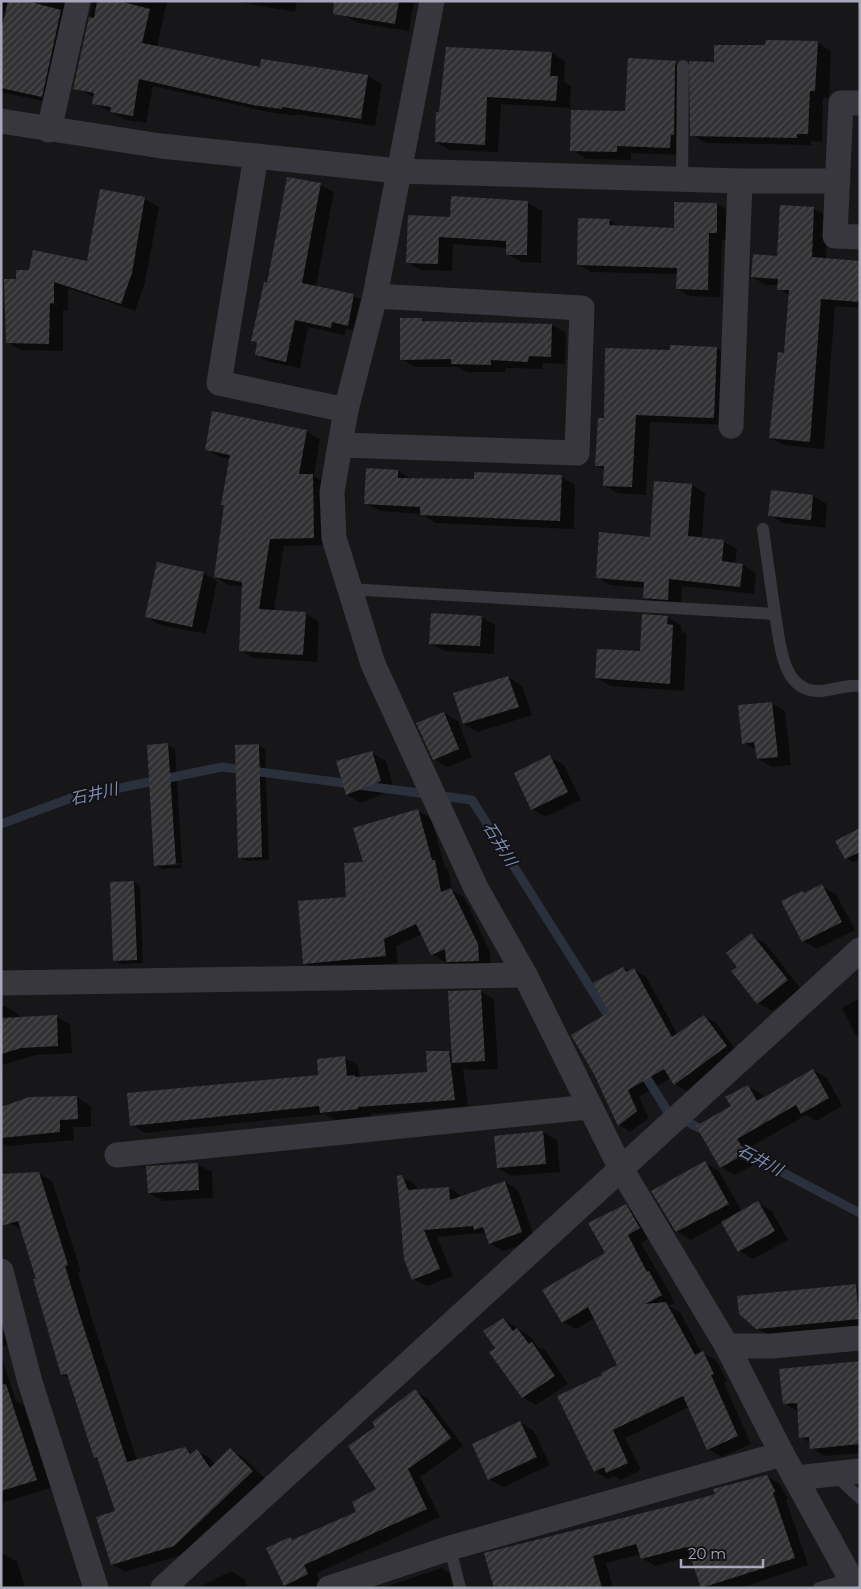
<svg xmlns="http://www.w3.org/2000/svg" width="861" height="1589" font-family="Montserrat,'Noto Sans JP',sans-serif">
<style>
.shadow{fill:#0007}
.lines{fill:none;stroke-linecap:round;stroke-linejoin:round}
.stream{stroke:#2b303d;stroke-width:9}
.building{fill:url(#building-hatch)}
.lane{stroke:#38373d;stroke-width:12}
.street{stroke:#38373d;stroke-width:25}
.labels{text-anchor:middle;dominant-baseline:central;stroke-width:4;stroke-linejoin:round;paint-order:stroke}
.water-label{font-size:16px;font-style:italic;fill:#7d8bb5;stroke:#121113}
</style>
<defs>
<pattern id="building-hatch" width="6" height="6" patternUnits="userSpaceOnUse" patternTransform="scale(1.25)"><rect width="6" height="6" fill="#323134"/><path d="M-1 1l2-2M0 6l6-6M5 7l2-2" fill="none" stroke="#4d4c4f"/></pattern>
</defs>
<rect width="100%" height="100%" fill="#171618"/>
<!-- shadow -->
<g class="shadow">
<path d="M1,1H80L55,104L1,92Z"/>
<path d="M93,1H167L157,47L261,68L368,76L382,84L375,126L296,114V116L268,112L153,86L146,123L126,120L94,103L95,97L74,88Z"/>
<path d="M232,1H297L295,12Z"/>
<path d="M346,1H414L409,31L358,23L344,15Z"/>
<path d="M817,42L831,51L829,98H823L822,142L811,141V145L706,143L692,135L691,81H689L684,155L631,153V160L586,159L572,150L626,113L629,59L677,62L691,70L767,47Z"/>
<path d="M552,53L565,61L564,82L571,86L570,108L501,104L498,152L450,150L436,142L440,114Z"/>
<path d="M320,185L334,192L316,287L354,296L367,303L361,332L346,329L344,335L308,327L300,368L270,362L256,355L258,343L253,340Z"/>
<path d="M101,191L145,199L159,207L145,282L135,311L68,288V311L63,310V351L21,350L7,342L17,281L30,271L88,262Z"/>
<path d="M452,197L528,203L542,211L541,263L521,262L507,254V248L453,244L452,271L421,270L407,262L451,219Z"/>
<path d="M676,203L717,204L730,212L729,240H722L720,297L690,296L677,289L678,274L591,272L578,264L609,220L621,227L675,229Z"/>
<path d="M781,206L814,209L828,216L826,260L860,263V308L835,306L824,449L784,445L770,438L785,354L790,295L779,289V285H766L752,277L779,257Z"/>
<path d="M422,319L427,323L552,325L566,333L565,364L542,363V369L505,368V372H467L458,367H416L402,359Z"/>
<path d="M671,346L717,348L731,356L727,425L650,422L646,495L618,493L604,485L605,470L596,465L605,420L671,351Z"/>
<path d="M306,431L320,439L314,476L326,483L327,545L284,546L274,611L305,613L319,622L317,662L254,658L240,650L243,587L229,585L215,577L230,459L220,457L206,449Z"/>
<path d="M398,471L411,479L475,480L561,477L575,485L574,529L435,523L421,514L380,511L365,503Z"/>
<path d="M692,485L705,493L702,539L724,542L737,549L735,564L743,565L756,573L754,594L682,586L681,606L657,605L644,597L645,588L610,585L597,577L651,538Z"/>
<path d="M813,496L827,504L825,528L783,523L769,515Z"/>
<path d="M203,573L217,581L206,634L160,625L146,616Z"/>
<path d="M481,617L495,625L494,654L444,651L430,643Z"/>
<path d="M667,617L681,625V630L687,634L684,691L611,686L596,678L641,652Z"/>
<path d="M508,677L522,686L532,715L478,732L464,724Z"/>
<path d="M771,703L785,711L791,765L772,767L758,759L757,750L743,743Z"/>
<path d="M444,713L458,721L472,757L448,767L434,759Z"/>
<path d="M168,745L175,749L182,863L160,864V866L182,865V868L162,869L155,865L148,746Z"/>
<path d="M258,745L265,749L269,860L246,861L240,857Z"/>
<path d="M372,753L386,761L394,789L361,803L347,795Z"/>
<path d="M550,757L564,765L581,800L546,817L532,809Z"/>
<path d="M418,811L431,818L445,867L448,869L452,890L464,897L490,952L491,968L460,969L445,962L432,954L422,934L396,946L398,963L318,971L305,963L347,898L364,863Z"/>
<path d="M860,829V859L853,862L846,858Z"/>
<path d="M134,882L140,886L143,963L121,964L114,960Z"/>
<path d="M822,886L836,894L855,930L817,949L803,941Z"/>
<path d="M751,935L765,943L801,989L772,1011L758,1003L739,967Z"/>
<path d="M623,968L630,972L634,970L646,977L678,1035L704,1016L716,1023L738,1053L687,1091L675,1084L671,1078L639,1097L649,1118L630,1132L619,1125L611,1013Z"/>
<path d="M480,991L494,999L498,1069L468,1070L463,1068L468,1106L371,1114V1116L335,1120L324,1114L145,1133L132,1125L320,1076L345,1058L358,1065L360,1078L428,1073L449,1052L453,1055Z"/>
<path d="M860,998V1037L855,1034L842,1008Z"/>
<path d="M5,1006L18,1014L20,1018L56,1017L70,1024L72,1053L36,1055L1,1065V1007Z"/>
<path d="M1,1067L4,1077H1Z"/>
<path d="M813,1070L827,1078L842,1106L816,1121L806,1115L751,1147L759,1162L735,1175L721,1167L732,1107L748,1086L762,1094L764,1098Z"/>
<path d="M77,1097L91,1106V1127H73L74,1140L8,1146L1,1142V1108Z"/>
<path d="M543,1132L557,1140L560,1172L512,1176L498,1168Z"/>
<path d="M705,1163L719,1171L742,1212L758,1203L772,1211L788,1240L753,1259L739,1251L723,1222L691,1240L677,1231Z"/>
<path d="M197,1164L212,1172L213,1198L163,1201L149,1193Z"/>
<path d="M38,1173L52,1181L81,1272L78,1273L93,1322L137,1461L185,1449L193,1453L197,1451L210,1458L215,1465L230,1450L243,1457L265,1479L188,1553L125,1572L112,1564L117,1512L100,1459L95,1457L69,1378L62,1375L23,1230L9,1223Z"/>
<path d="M402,1177L415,1184L418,1191L449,1188L462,1196L505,1182L518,1190L535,1240L503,1251L490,1243L488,1236L482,1233L437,1237L453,1276L427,1286L413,1279Z"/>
<path d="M625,1206L639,1214L653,1236L641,1243L675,1303L669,1306L680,1312L702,1353L716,1360L727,1381L724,1383L751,1444L722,1457L708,1449L689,1407L625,1438L641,1470L621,1480L614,1476L608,1479L595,1471L604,1375L619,1365L595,1318L576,1329L563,1322L606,1254Z"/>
<path d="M860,1286V1330L774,1338L756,1328L738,1297Z"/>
<path d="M503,1319L531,1337L538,1347L546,1351L568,1384L536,1405L522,1397Z"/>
<path d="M1,1323L9,1344L1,1347Z"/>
<path d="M1,1355L16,1401L24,1406L51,1488L1,1503Z"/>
<path d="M860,1363V1453L825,1456L811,1448L810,1443L801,1437L799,1412L784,1403Z"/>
<path d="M415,1391L428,1399L463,1446L420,1477L440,1517L317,1573L321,1588H287L268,1549L290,1538L294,1540L358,1512L378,1489L377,1427Z"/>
<path d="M520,1422L534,1431L550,1465L503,1487L489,1479Z"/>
<path d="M767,1476L780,1484L788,1499L786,1500L808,1565L741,1588H702L691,1556L655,1566L642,1558L641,1554L606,1563L613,1588H495L699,1501Z"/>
<path d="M1,1553L17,1561L25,1588H1Z"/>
<path d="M442,1568L455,1576L458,1588H382Z"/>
<path d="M231,1571L244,1579L248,1588H197Z"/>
</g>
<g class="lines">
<!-- stream -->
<g class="stream">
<path d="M1,824L71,798L222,767L472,800L612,1022"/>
<path d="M641,1069L668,1112L707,1132"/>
<path d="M736,1148L860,1213"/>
</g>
</g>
<!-- building -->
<g class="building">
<path d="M8,1H27L61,10L42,97L1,88V30Z"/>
<path d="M97,1H119L150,9L142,43L260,67L261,59L368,75L361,119L282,107V109L253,105L139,79L133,116L110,112L111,107L92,104L94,93L73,89L89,17L94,18Z"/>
<path d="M334,1H399L395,24L333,14Z"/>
<path d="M766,40L818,41L815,91H810L808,134H797V138L690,136L689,61L714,62V45H765Z"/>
<path d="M446,47L552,52L550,76H558L556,101L487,97L485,145L435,142L436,112H439Z"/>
<path d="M628,58L677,61L675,66L674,135H671L670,148L617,146V152L570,151L571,110L625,111Z"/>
<path d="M287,177L321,183L302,283L354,294L348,326L332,322L331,328L295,320L286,362L255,355L257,342L251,341L264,282L267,283Z"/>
<path d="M100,189L145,197L132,273L121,304L54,282V304L50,303L49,344L6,343L4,279H16V270H29L33,250L87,261Z"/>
<path d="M451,196L528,201L527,255H506V241L439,237L438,264L406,263L408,215L450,217Z"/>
<path d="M674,202L717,203V233H709L708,290L676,289L677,268L577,265L578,218L610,219L609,225L674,228Z"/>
<path d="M780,205L814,207L812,257L860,261V302L821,299L810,442L769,438L778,352L784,353L789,290H777L778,279L751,277L753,254L777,256Z"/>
<path d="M400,318H422V321L552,324L551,357L529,356L528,362L491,360V365L451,364V359L400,360Z"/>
<path d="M670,345L717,347L714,418L636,415L632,487L603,486L604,466H595L598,418H604L605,348L670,350Z"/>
<path d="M212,411L307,430L299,474H313L314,538L270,539L259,609L306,612L303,655L239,651L242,582L214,577L224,505H221L230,455L205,450Z"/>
<path d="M366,468L398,470V478L474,479V472L562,475L560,521L420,515V507L364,504Z"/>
<path d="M654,481L692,484L688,536L724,540L722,561L743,564L740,587L669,579L668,600L643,598L644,582L596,578L599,532L650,537Z"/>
<path d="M771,490L813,495L811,520L768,516Z"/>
<path d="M157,562L204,572L192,627L145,617Z"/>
<path d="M431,613L482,616L480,646L429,644Z"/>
<path d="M642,614L668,616L667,624L673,625L670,684L595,678L597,649L640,651Z"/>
<path d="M508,676L519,707L463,724L453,693Z"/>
<path d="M772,702L778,757L757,759L754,742L742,744L738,705Z"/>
<path d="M444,712L459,749L433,760L416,723Z"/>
<path d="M168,743L176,864L154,866L147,745Z"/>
<path d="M259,744L262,857L238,858L235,745Z"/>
<path d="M372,751L381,781L346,795L336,761Z"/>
<path d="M550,755L568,792L531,810L514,773Z"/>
<path d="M418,809L432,860H435L441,892L451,888L478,944L479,961L446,962L445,949L431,955L416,924L384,939L386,956L303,964L298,901L346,897L344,863L363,862L353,828Z"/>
<path d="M860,828V852L845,859L835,841Z"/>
<path d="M134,881L137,960L113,961L110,882Z"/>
<path d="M822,884L842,922L802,942L781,901L802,891L804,893Z"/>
<path d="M751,933L788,980L757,1004L731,971L737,967L726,953Z"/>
<path d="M623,967L626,972L634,968L672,1037L704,1015L727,1046L674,1085L664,1069L628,1090L637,1111L618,1126L594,1074L571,1035L609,1012L593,983Z"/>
<path d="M481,990L485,1061L452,1063L448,991Z"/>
<path d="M57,1015L58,1046L21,1048L1,1054V1018Z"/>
<path d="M426,1051H449L455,1100L358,1107V1109L320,1113L319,1106L130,1126L127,1093L318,1075L317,1059L345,1056L347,1076L355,1075V1077L427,1072Z"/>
<path d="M813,1069L829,1098L801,1114L796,1105L737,1139L746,1153L720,1168L696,1126L731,1106L725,1097L748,1085L757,1101Z"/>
<path d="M77,1096L78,1119L60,1120V1132L1,1138V1107L29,1097Z"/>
<path d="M543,1131L546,1164L497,1168L494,1136Z"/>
<path d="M705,1161L729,1204L676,1232L651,1191Z"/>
<path d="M198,1163L199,1190L148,1193L146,1166Z"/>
<path d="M39,1172L68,1265L65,1266L79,1313L127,1462L185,1447L190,1454L197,1449L210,1468L230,1448L253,1471L174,1546L111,1565L96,1517L115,1511L97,1457L94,1458L67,1374L61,1375L33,1279H36L18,1221L1,1226V1174Z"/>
<path d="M402,1175L408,1190L449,1187L450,1200L505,1181L522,1232L489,1244L483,1227L474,1230L473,1226L424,1230L440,1269L412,1280L404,1259L397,1176Z"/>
<path d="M758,1201L775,1231L738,1252L721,1222Z"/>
<path d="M626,1204L640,1228L628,1235L647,1272L649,1271L662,1295L645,1304L666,1302L695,1355L703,1351L714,1374L711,1375L738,1436L707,1450L683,1396L613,1430L628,1463L606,1473L604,1467L594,1472L557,1396L602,1375L601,1373L617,1365L588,1307L562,1323L542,1290L605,1253L588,1223Z"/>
<path d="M856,1284L859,1319L756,1329L739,1314L737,1296Z"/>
<path d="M503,1318L513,1331L517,1328L529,1344L532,1342L555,1376L522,1398L489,1352L495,1348L483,1331Z"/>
<path d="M860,1361V1444L810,1449L809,1437L799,1438L797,1403L783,1404L779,1369Z"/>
<path d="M6,1384L37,1480L1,1491V1385Z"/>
<path d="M415,1389L451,1438L408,1469L427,1509L304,1565L308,1574L284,1586L266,1548L290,1537L292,1540L356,1512L352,1502L376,1489L348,1446L375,1427L372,1422Z"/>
<path d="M520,1421L537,1457L488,1480L472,1444Z"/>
<path d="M767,1475L775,1491L773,1493L795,1558L701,1588L687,1547L641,1559L636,1544L593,1556L602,1588H494L484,1553L698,1499L715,1494L713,1489Z"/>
</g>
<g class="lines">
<!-- lane -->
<g class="lane">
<path d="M682,179L683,66"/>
<path d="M348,589L775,614L763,529"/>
<path d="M775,614C780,641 781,691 818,691C832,691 846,684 860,686"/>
<path d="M833,1473L860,1498"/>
<path d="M450,1548L460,1588"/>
<path d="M819,1588L851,1579"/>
</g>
<!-- street -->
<g class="street">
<path d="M432,1L375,296L346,410L332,492L334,538L373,664L476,888L525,975L620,1167L727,1346L782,1454L856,1588"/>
<path d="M860,103H841L835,236L860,237"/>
<path d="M1,121L161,146L398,171L740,181H838"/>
<path d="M49,130L78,1"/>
<path d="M256,156L219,383L346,410"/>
<path d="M731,426L740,181"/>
<path d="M341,445L577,453L582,308L375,296"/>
<path d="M1,983L525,975"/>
<path d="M117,1155L589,1107"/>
<path d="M1,1271L30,1382L96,1588"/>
<path d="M727,1346H772L860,1338"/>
<path d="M796,1478L860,1471"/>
<path d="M163,1588L860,950"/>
<path d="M329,1588L450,1548L782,1454"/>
</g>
</g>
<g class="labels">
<!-- water labels -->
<g class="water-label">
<text transform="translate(94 794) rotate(-13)">石井川</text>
<text transform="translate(500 844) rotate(58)">石井川</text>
<text transform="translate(760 1160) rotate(28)">石井川</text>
</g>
</g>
<!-- border -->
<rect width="861" height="1589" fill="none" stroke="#a7a8b9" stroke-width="5"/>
<!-- scale -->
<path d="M681 1559v8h82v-8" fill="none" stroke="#a7a8b9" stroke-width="2.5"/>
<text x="688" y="1559" font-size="15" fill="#a7a8b9" stroke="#121113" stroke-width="4" paint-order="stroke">20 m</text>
</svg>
